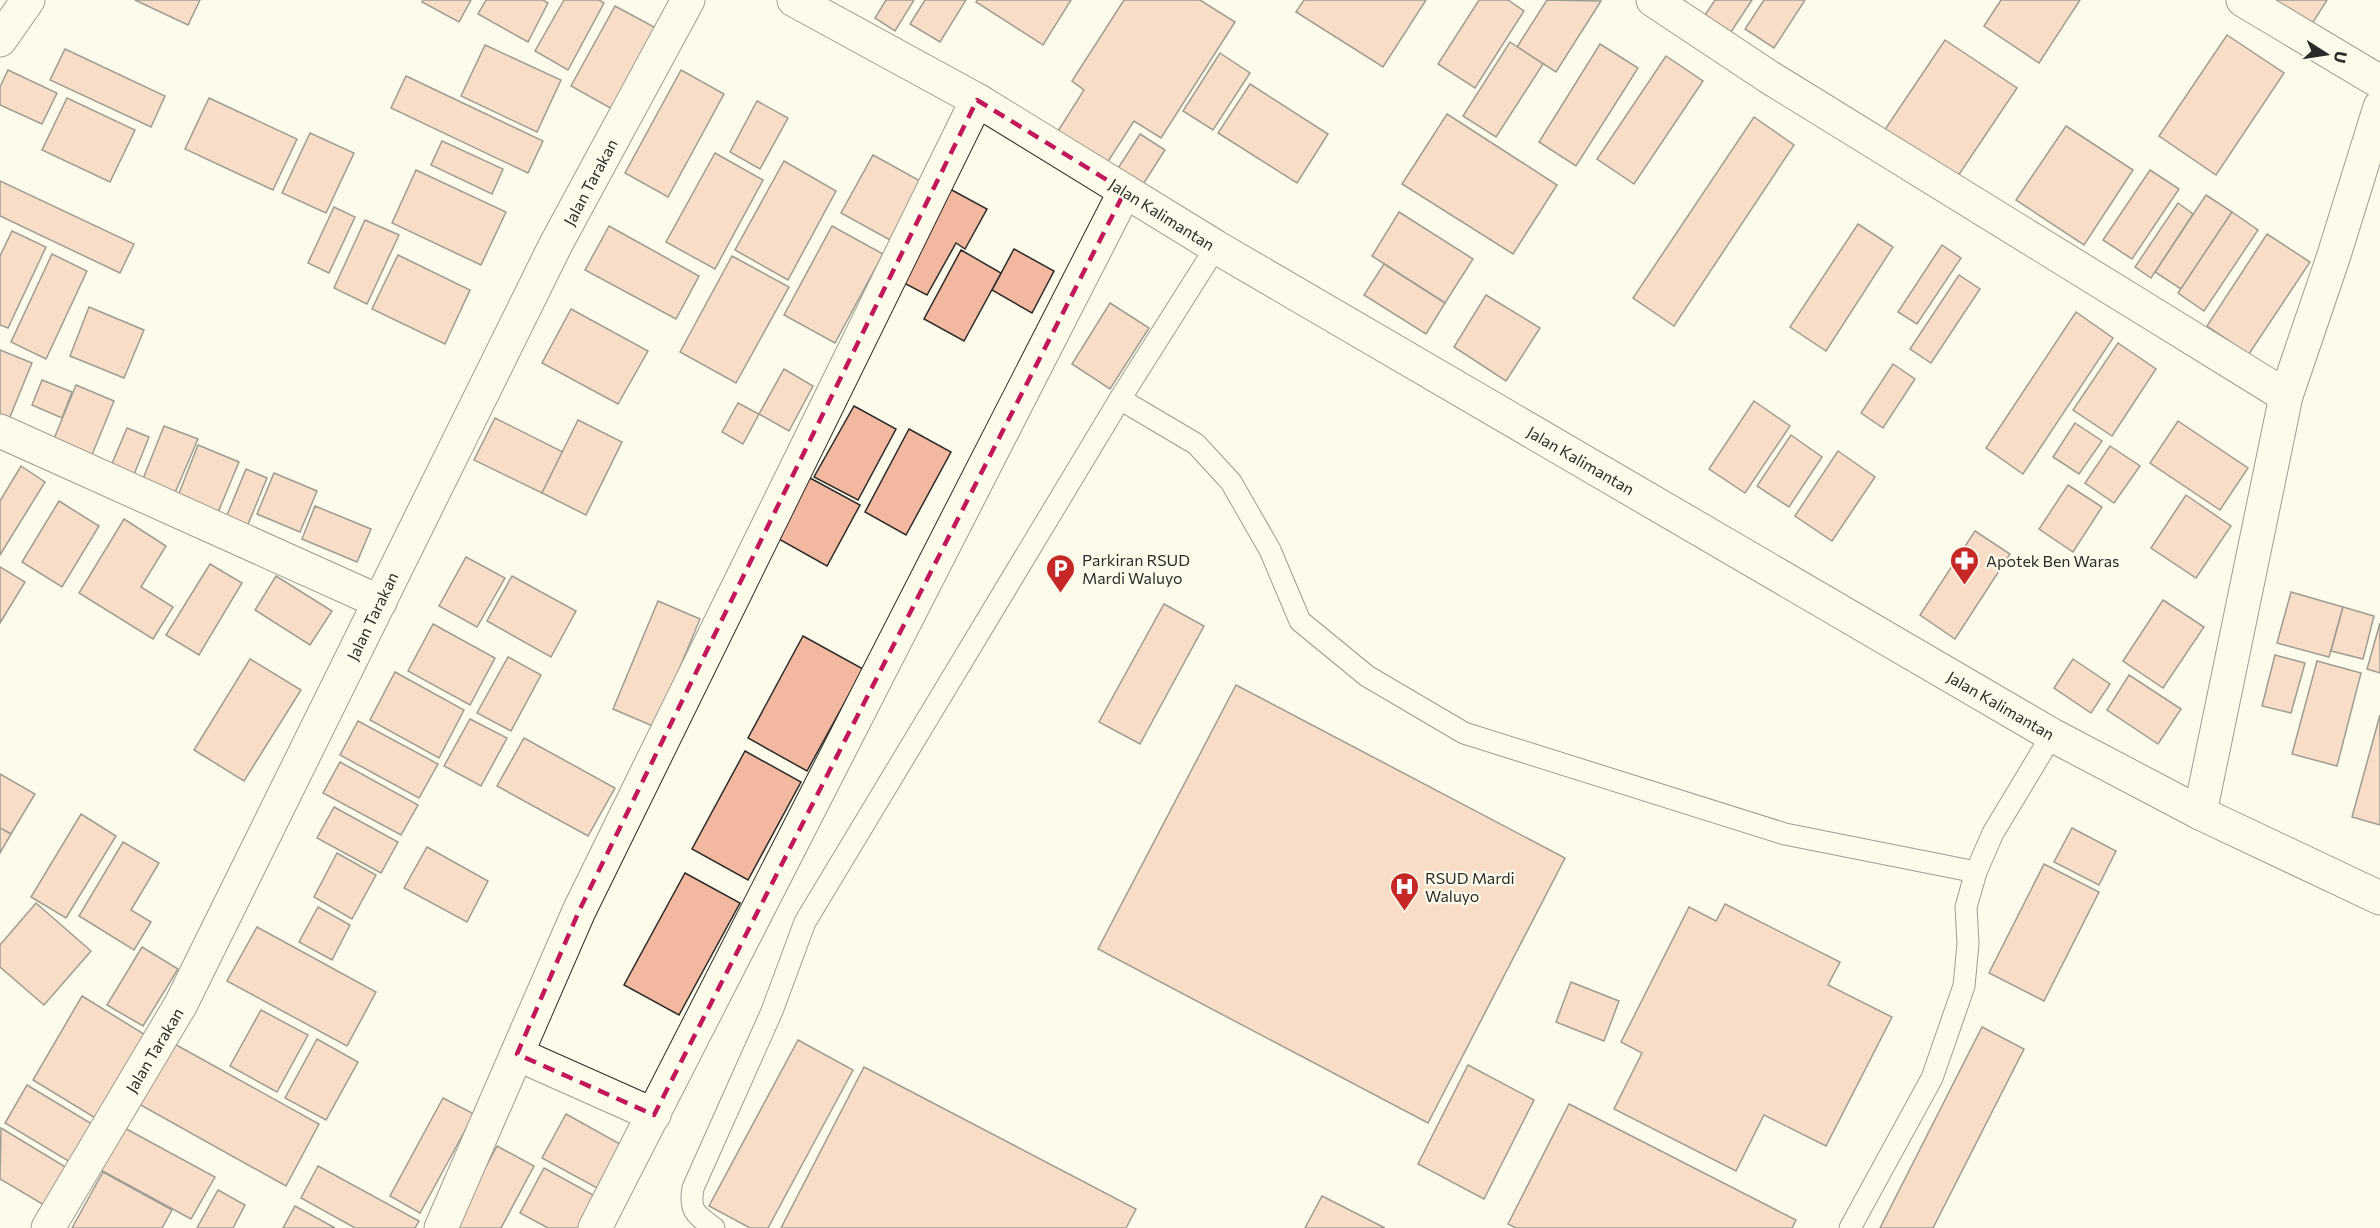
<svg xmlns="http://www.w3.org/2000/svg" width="2380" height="1228" font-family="Commissioner,sans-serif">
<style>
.building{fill:#f2b8a0;stroke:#2b2b2b;stroke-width:1.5}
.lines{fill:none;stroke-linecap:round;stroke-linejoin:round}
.lane-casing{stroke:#2b2b2b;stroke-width:23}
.street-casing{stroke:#2b2b2b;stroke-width:35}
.highway-casing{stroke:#2b2b2b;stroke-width:35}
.lane{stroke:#fdfbea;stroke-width:21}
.street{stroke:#fdfbea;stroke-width:33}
.highway{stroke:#fdfbea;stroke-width:33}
.marked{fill:none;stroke:#c2185b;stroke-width:4.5;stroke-dasharray:12 8;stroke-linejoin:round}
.labels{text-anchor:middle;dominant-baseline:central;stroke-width:4.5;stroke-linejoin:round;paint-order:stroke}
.street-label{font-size:16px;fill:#2b2b2b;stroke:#fdfbea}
.poi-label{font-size:16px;fill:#2b2b2b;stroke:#fdfbea;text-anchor:start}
</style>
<rect width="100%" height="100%" fill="#fdfbea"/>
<!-- building -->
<g class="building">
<path d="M135,0H200L188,25Z"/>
<path d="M423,0H471L459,22L422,2Z"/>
<path d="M486,0H543L548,3L528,42L478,14Z"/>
<path d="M564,0H599L604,3L568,70L535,51Z"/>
<path d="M886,0H914L895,31L875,18Z"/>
<path d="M925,0H966L940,42L910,24Z"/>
<path d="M977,0H1071L1043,45L976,2Z"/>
<path d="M1124,0H1200L1235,22L1161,138L1134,121L1107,163L1058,131L1084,90L1072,81Z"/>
<path d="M1304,0H1426L1383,67L1296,12Z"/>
<path d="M1479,0H1508L1524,11L1475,88L1438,64Z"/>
<path d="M1547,0L1601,1L1556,72L1517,47Z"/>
<path d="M1715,0H1752L1731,32L1705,15Z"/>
<path d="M1764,0H1805L1774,48L1745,29Z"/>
<path d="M2001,0H2080L2039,63L1984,26Z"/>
<path d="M2270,0H2327L2310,27Z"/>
<path d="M615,6L656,28L612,109L571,86Z"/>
<path d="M2227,35L2284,73L2216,175L2159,136Z"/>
<path d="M1945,40L2017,88L1956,179L1884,131Z"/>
<path d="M1510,42L1543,64L1496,137L1463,116Z"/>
<path d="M1600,44L1638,68L1576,166L1539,142Z"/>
<path d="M485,45L561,80L537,132L461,96Z"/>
<path d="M65,49L165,96L151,127L50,80Z"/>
<path d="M1220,53L1250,73L1213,130L1183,111Z"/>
<path d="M1666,56L1703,81L1634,184L1597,159Z"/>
<path d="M8,70L57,93L42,124L0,105V87Z"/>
<path d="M681,70L724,94L668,197L625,173Z"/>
<path d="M406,76L543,141L528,173L391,108Z"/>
<path d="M1250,84L1328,134L1297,183L1218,133Z"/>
<path d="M67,98L135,130L110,182L42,150Z"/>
<path d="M209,98L297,139L273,190L185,149Z"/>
<path d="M757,101L788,118L760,169L730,152Z"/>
<path d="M1447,114L1557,185L1513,254L1402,184Z"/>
<path d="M1754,117L1794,145L1674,326L1633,298Z"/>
<path d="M2066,126L2133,170L2084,245L2016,200Z"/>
<path d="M310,133L354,153L326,213L282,193Z"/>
<path d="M1140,134L1165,150L1140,189L1115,173Z"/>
<path d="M442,141L503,169L492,194L431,165Z"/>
<path d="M715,153L763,180L715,269L666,242Z"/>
<path d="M873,155L922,182L890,240L841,213Z"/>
<path d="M784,161L836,191L788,280L735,250Z"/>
<path d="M416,170L506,212L481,265L392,223Z"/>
<path d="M2150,170L2179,189L2132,259L2103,240Z"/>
<path d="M0,181L134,244L120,273L0,216Z"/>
<path d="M950,189L987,209L965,249L956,243L927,295L900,281Z"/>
<path d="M2206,195L2232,212L2181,289L2155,272Z"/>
<path d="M2178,203L2193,214L2151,278L2135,267Z"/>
<path d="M334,207L355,217L329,273L308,263Z"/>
<path d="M1399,212L1473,259L1445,303L1372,256Z"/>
<path d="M2232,212L2258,230L2204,311L2178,293Z"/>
<path d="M365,220L399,235L367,304L334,288Z"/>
<path d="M1858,224L1893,247L1826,351L1790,327Z"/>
<path d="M609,226L699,276L676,319L585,270Z"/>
<path d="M832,226L883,254L835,343L784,315Z"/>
<path d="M12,231L46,247L8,328L0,325V256Z"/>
<path d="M2267,234L2310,262L2249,354L2207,326Z"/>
<path d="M1942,245L1961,258L1917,324L1898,312Z"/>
<path d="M1014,249L1054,271L1032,313L992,290Z"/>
<path d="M961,250L1001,273L964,341L924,319Z"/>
<path d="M52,254L87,271L46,359L11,342Z"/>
<path d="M398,255L470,290L445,344L372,309Z"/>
<path d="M732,256L789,287L736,383L680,352Z"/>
<path d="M1384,264L1445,303L1426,334L1364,295Z"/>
<path d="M1959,275L1980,289L1931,363L1910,349Z"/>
<path d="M1486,295L1540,328L1506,381L1454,347Z"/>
<path d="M1110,303L1149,328L1110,389L1072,364Z"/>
<path d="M89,307L144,330L124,378L70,356Z"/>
<path d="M571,309L648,351L618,404L542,363Z"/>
<path d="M2076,312L2113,338L2023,474L1986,448Z"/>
<path d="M2118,343L2156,369L2112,436L2073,410Z"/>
<path d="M0,350L32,363L7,424L0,422Z"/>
<path d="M1893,364L1915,379L1883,428L1861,413Z"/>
<path d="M784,369L813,386L789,431L759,414Z"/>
<path d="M42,380L72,392L62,418L32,405Z"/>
<path d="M76,385L114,401L87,467L49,451Z"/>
<path d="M1754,401L1790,426L1745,493L1709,469Z"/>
<path d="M738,403L759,414L743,444L722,432Z"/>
<path d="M854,406L896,429L858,500L814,477Z"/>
<path d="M495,418L563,452L542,493L474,460Z"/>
<path d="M578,420L622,442L586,515L542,493Z"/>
<path d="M2178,421L2248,468L2220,510L2150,463Z"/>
<path d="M2075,423L2102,441L2079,474L2053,457Z"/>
<path d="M164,426L198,439L171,502L139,489Z"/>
<path d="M127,428L149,437L131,482L108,473Z"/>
<path d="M909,429L951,452L906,535L865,512Z"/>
<path d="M1791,435L1822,457L1789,507L1757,486Z"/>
<path d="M198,445L239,462L214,522L174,506Z"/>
<path d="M2110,446L2140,466L2114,503L2085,483Z"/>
<path d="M1838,451L1875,477L1832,541L1795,516Z"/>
<path d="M21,466L45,482L0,555V501Z"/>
<path d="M246,469L267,478L244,534L223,525Z"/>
<path d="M274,473L317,491L300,532L257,514Z"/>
<path d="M810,478L860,505L827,566L777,538Z"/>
<path d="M2068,485L2102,507L2073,552L2039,529Z"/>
<path d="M2186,495L2231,526L2196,578L2151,548Z"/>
<path d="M59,501L99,526L62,587L22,562Z"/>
<path d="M315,506L371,529L357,562L302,539Z"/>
<path d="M124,519L166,546L141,587L173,607L153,639L79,593Z"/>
<path d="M1975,531L2010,554L1955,639L1920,615Z"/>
<path d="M466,557L505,578L477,627L439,606Z"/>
<path d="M210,564L242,583L199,655L166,635Z"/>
<path d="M0,567L25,582L0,623Z"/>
<path d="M276,576L332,611L310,645L255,610Z"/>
<path d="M512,576L576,611L551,657L487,621Z"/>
<path d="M2291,592L2343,607L2329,657L2277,643Z"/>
<path d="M2163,600L2204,627L2163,688L2123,661Z"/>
<path d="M658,601L700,619L655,727L613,709Z"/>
<path d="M1164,604L1204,626L1140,744L1099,722Z"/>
<path d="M2343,607L2374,616L2363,659L2331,651Z"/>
<path d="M2380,623V673L2367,669Z"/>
<path d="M433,624L495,658L470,705L408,671Z"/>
<path d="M803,636L863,669L807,771L748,738Z"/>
<path d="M2275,655L2305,663L2291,713L2262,706Z"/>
<path d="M508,657L541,675L511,731L477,713Z"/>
<path d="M250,659L301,690L244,781L194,750Z"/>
<path d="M2073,659L2110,684L2091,713L2054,688Z"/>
<path d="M2317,661L2361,673L2337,766L2292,754Z"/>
<path d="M395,672L464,710L439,758L370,720Z"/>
<path d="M2129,675L2181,709L2158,744L2107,710Z"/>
<path d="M1236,685L1565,858L1428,1123L1098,949Z"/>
<path d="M2380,715V825L2352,817Z"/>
<path d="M470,719L507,738L481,786L444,766Z"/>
<path d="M358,721L438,764L419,798L340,755Z"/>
<path d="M524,738L615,788L588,836L497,786Z"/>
<path d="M745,751L801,782L748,880L692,849Z"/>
<path d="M340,762L418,805L401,835L323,793Z"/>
<path d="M0,774L35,794L11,834L0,828Z"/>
<path d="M334,807L398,842L381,873L317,838Z"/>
<path d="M81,814L116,836L66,918L31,897Z"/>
<path d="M0,828L11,834L0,853Z"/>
<path d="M2072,828L2116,851L2099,885L2054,862Z"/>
<path d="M123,842L159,863L131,910L151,922L134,950L79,916Z"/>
<path d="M427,847L488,881L467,922L404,888Z"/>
<path d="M337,853L376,875L352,919L314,897Z"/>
<path d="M2044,864L2099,892L2044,1001L1989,973Z"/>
<path d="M685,873L740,903L679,1015L624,985Z"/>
<path d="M36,903L91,951L44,1005L0,967V945Z"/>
<path d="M1725,904L1840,962L1828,985L1892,1017L1826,1146L1764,1115L1736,1171L1614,1109L1642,1053L1621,1042L1689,907L1716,921Z"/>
<path d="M318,907L350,925L332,960L299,942Z"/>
<path d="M257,927L376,992L347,1046L227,981Z"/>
<path d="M142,947L178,969L143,1026L107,1005Z"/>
<path d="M1571,982L1619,1001L1604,1041L1556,1022Z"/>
<path d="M82,996L147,1036L97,1119L33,1080Z"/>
<path d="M261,1010L308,1035L277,1092L230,1066Z"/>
<path d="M1982,1027L2024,1049L1933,1228H1880Z"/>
<path d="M317,1039L358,1062L326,1120L285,1098Z"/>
<path d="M798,1040L853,1070L768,1228H750L709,1206Z"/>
<path d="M171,1042L319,1124L286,1186L137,1103Z"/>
<path d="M1468,1065L1534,1100L1484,1199L1418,1164Z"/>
<path d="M864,1067L1136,1209L1126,1228H781Z"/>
<path d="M27,1085L97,1127L75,1165L5,1123Z"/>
<path d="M443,1098L474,1114L420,1213L390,1196Z"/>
<path d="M1569,1104L1796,1220L1792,1228H1516L1508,1224Z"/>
<path d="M566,1114L620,1144L597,1188L542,1158Z"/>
<path d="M119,1125L215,1177L191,1219L97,1168Z"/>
<path d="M1,1128L72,1171L49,1208L0,1179Z"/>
<path d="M497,1146L534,1166L501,1228H453Z"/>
<path d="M318,1166L419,1221L415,1228H355L301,1198Z"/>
<path d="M544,1168L595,1196L578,1228H548L520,1213Z"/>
<path d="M103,1172L172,1210L162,1228H72Z"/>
<path d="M218,1190L245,1205L233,1228H197Z"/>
<path d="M1322,1196L1385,1228H1305Z"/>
<path d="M295,1206L335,1228H283Z"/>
</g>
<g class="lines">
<defs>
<g id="lane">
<path d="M1120,399L1196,444L1231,482L1270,550L1300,621L1367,676L1464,733L1785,834L1976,872"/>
<path d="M714,1228C696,1214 689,1212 693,1188L772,1011L805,922L1120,399L1216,247"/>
<path d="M1850,1228L1932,1078L1964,986L1968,944L1966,907L1976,872L1993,833L2052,735"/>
</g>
<g id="street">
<path d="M1653,0L1769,77L2286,396"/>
<path d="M2243,0L2380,82"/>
<path d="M0,40L28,0"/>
<path d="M0,431L380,602"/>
<path d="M2200,813L2286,396L2334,255L2380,107"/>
<path d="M517,1054L654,1115"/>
<path d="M48,1228L181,1004L556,244L688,0"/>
<path d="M441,1228L579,911L977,100"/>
<path d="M595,1228L1125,191"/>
</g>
<path id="highway" d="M794,0L977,100L1216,247L2052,735L2200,813L2380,898"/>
</defs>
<!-- lane casing -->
<use href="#lane" class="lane-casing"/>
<!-- street casing -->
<use href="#street" class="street-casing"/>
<!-- highway casing -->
<use href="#highway" class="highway-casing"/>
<!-- lane -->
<use href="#lane" class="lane"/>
<!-- street -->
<use href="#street" class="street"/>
<!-- highway -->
<use href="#highway" class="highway"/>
</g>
<!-- marked area -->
<path d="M0 0H2380V1228H0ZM977,100L1125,191L654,1115L517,1054L579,911Z" fill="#fdfbea" fill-opacity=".55" fill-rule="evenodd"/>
<path class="marked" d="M977,100L1125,191L654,1115L517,1054L579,911Z"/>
<!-- icons -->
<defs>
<symbol id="pharmacy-pin" viewBox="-11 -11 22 30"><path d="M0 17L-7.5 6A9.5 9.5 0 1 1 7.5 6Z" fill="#c62828" stroke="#fdfbea"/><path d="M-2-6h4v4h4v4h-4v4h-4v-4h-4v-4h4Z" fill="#fff"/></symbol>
<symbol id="parking-pin" viewBox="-11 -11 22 30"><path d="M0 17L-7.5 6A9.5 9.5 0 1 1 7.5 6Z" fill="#c62828" stroke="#fdfbea"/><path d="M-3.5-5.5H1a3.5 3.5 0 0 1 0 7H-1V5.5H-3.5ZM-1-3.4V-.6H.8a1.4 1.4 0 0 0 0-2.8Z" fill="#fff"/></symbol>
<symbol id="hospital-pin" viewBox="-11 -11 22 30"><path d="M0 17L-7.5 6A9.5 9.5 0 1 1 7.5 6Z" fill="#c62828" stroke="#fdfbea"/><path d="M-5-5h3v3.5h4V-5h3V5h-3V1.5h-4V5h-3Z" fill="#fff"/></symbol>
</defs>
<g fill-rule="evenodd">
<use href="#pharmacy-pin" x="1948" y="544" width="33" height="45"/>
<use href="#parking-pin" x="1044" y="552" width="33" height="45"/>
<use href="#hospital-pin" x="1388" y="870" width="33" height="45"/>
</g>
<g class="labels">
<!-- street labels -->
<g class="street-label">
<text transform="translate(590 182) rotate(-62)">Jalan Tarakan</text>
<text transform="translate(1162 214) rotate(32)">Jalan Kalimantan</text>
<text transform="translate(1581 460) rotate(30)">Jalan Kalimantan</text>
<text transform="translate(372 616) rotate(-64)">Jalan Tarakan</text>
<text transform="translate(2001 705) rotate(30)">Jalan Kalimantan</text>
<text transform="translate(154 1050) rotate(-59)">Jalan Tarakan</text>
</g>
<!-- poi labels -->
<g class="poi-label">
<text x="1082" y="559">Parkiran RSUD<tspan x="1082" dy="18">Mardi Waluyo</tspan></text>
<text x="1986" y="560">Apotek Ben Waras</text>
<text x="1425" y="877">RSUD Mardi<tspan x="1425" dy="18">Waluyo</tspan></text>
</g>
</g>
<!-- north arrow -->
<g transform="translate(2326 54) rotate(102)" stroke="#fdfbea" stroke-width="4.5" paint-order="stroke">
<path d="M0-4.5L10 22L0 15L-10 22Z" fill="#2b2b2b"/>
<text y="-9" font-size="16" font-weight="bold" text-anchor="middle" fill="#2b2b2b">U</text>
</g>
</svg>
